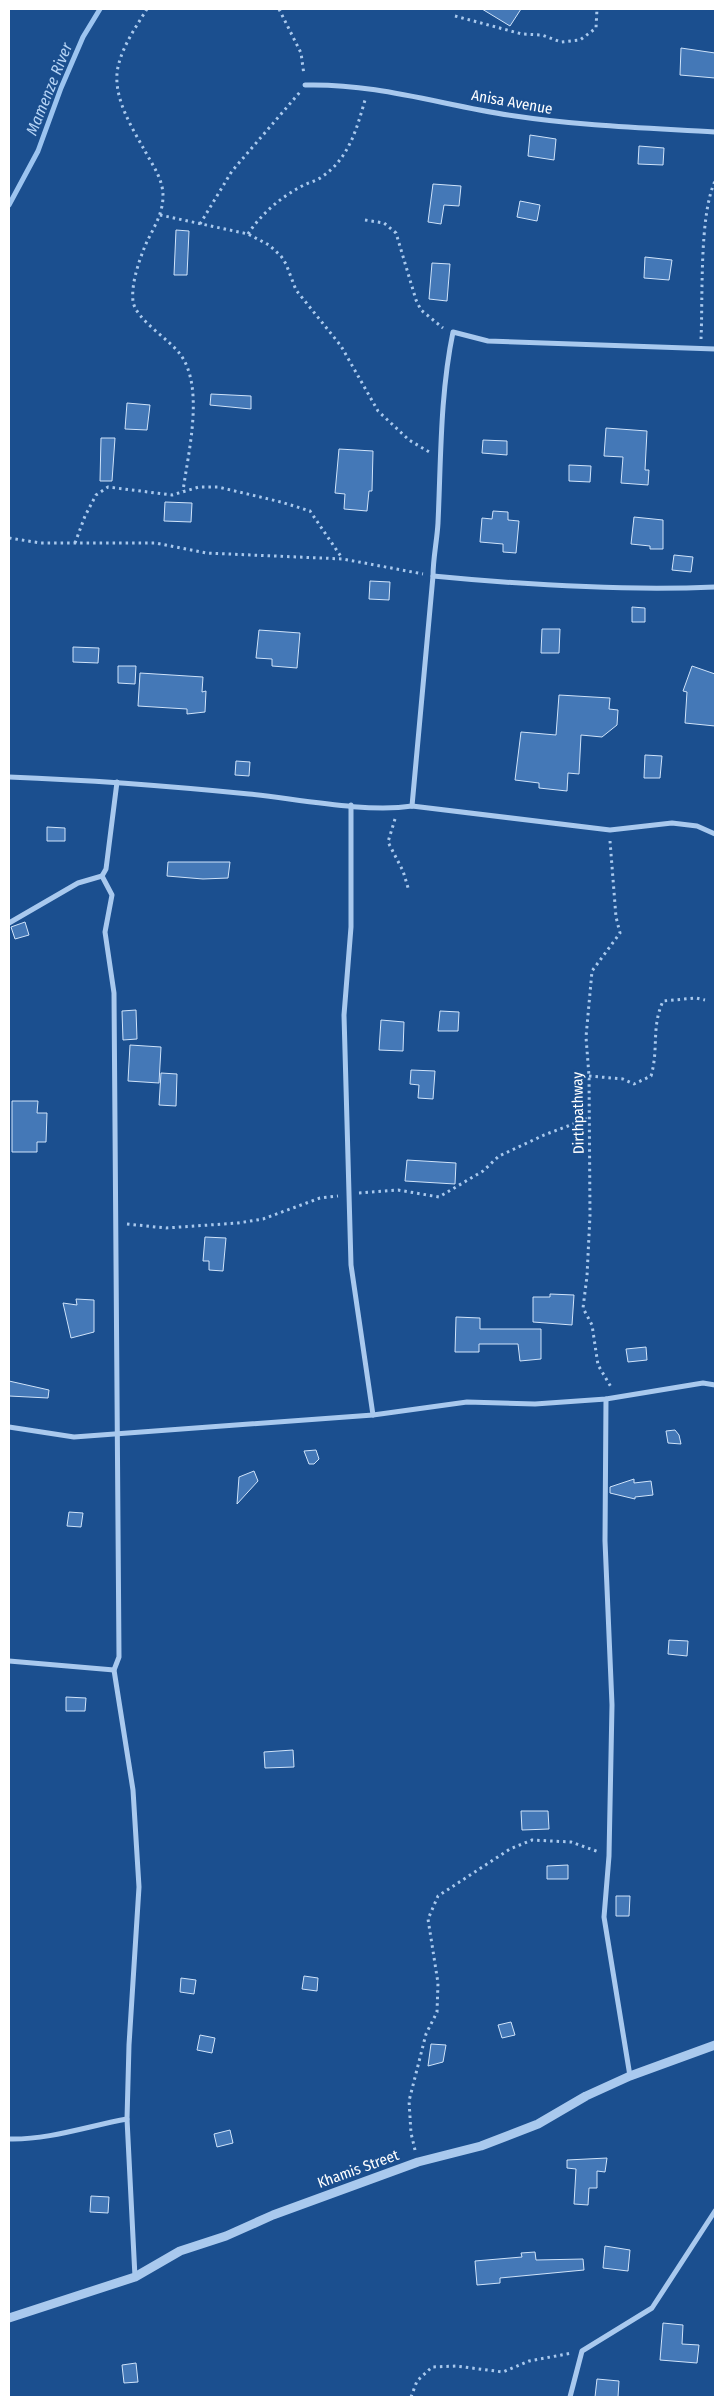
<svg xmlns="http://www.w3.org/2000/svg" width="724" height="2406" font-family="'Fira Sans Condensed',sans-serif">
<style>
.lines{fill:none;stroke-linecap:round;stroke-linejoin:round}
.stream{stroke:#9cc4f0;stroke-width:5}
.building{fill:#4478b7;stroke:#cfe3fa}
.path{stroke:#a9c9ee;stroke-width:3;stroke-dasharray:2.5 4;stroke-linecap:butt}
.minor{stroke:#a9c9ee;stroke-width:5}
.tertiary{stroke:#a9c9ee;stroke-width:9}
.labels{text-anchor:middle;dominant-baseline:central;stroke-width:4.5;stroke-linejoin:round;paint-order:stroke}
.street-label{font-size:15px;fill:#fff;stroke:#1b4f8f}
.water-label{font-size:16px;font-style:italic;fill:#b5d3f5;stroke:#1b4f8f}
</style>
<rect width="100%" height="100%" fill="#1b4f8f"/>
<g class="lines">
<!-- stream -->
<path class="stream" d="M9,205L38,151L61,88L83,37L100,9"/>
</g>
<!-- building -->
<g class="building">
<path d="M482,9H521L510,26Z"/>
<path d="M681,48L715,53V78L680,75Z"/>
<path d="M530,135L556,139L554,160L528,156Z"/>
<path d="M639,146L664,148L663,165L638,164Z"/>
<path d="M433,184L461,186L459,206L444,205L441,224L428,222Z"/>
<path d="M520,201L540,205L537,221L517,217Z"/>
<path d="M176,230L189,231L187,275H174Z"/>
<path d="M645,257L672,260L669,280L644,278Z"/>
<path d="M432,263L450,264L447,301L429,299Z"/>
<path d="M211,394L251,396V409L210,405Z"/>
<path d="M127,403L150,405L147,430L125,429Z"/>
<path d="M606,428L647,431L645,470H649L648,485L621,483L623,457L604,456Z"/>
<path d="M101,438H115L112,481H100Z"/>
<path d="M483,440L507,441V455L482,453Z"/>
<path d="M339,449L373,451L372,491H369L367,511L344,509L345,494L335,493Z"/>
<path d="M569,465L591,466L590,482L569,481Z"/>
<path d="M165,502L192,503L191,522L164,521Z"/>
<path d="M493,511L508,512V520L519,521L516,553L503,552V544L480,542L482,518L492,519Z"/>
<path d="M634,517L663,520V549H650V546L631,544Z"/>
<path d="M674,555L693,557L691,572L672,570Z"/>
<path d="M370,581L390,582L389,600L369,599Z"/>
<path d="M632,607L645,608V622H632Z"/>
<path d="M542,629H560L559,653H541Z"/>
<path d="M259,630L300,633L297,668L272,666V659L256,658Z"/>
<path d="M73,647L99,648L98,663L73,662Z"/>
<path d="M118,666H136L135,684L118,683Z"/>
<path d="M692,666L715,674V726L685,723L687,692L683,691Z"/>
<path d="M140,673L203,677L202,692L206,691L205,712L187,714V709L138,706Z"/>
<path d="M559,695L610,698L609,709L618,710L617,725L602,737L581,735L579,774L568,773L567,791L539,788V783L515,780L521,732L556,735Z"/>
<path d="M645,755L662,756L660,778H644Z"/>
<path d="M236,761L250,762L249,776L235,775Z"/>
<path d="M47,827L65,828V841H47Z"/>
<path d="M168,862H230L228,878L203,879L167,876Z"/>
<path d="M25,922L29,935L15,939L11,927Z"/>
<path d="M136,1010L137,1039L123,1040L122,1011Z"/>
<path d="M440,1011L459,1012L458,1031H438Z"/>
<path d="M381,1020L404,1022L403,1051L379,1050Z"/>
<path d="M130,1045L161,1047L159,1083L128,1081Z"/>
<path d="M411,1070L435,1071L433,1099L418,1098L419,1085L410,1084Z"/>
<path d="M161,1073L177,1074L176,1106L159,1105Z"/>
<path d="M12,1101H38L37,1113H47L46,1142H37V1152H12Z"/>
<path d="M407,1160L456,1163L455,1184L405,1181Z"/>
<path d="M205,1237L226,1238L223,1271L209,1270V1261H203Z"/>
<path d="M550,1294L574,1295L572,1325L533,1322V1297H550Z"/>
<path d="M76,1299L94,1300V1332L71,1338L63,1303L77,1305Z"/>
<path d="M456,1317L480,1318V1329H541V1359L520,1361L518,1344H479V1352H455Z"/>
<path d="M646,1347L647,1360L628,1362L626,1349Z"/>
<path d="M9,1381L49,1390L48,1398L9,1396Z"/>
<path d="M675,1430L679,1435L681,1444L668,1443L666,1431Z"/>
<path d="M316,1450L319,1459L314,1464H309L304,1451Z"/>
<path d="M254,1471L258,1481L237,1504L239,1477Z"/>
<path d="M634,1479V1483L651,1481L653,1495L635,1497V1499L610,1493V1487Z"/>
<path d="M69,1512L83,1513L81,1527L67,1526Z"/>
<path d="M669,1640L688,1641L687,1656L668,1654Z"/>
<path d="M66,1697L86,1698L85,1711H66Z"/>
<path d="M293,1750L294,1767L265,1768L264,1752Z"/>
<path d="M521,1811H548L549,1829L522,1830Z"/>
<path d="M568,1865V1879H547V1866Z"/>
<path d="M616,1896H630L629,1916H616Z"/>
<path d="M304,1976L318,1978L317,1991L302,1989Z"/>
<path d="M181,1978L196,1980L194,1994L180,1992Z"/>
<path d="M511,2022L515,2035L502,2038L498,2025Z"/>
<path d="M200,2035L215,2038L212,2053L197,2050Z"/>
<path d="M431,2044L446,2045L443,2062L428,2066Z"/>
<path d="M230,2130L233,2143L217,2147L214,2134Z"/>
<path d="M607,2158L605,2172L597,2171V2188H589L588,2205L574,2204L576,2169L567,2168V2160Z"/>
<path d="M91,2196L109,2197L108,2213L90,2212Z"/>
<path d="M605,2246L630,2250L628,2271L603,2268Z"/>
<path d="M535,2252L536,2260L583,2259L584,2270L500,2278V2283L477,2285L475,2261L522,2257L521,2253Z"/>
<path d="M663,2323L683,2325L682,2344L699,2345L697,2363L660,2360Z"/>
<path d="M136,2363L138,2382L124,2383L122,2365Z"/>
<path d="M597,2379L619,2381L618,2397H595Z"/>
</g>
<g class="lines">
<!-- path -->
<g class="path">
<path d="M147,9C137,25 124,44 119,63C110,93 131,126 145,151C153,166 163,179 163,196C163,215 152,230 145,246C139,261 131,284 133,301C135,319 169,339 180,354C205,387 188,453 183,491"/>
<path d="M279,9L301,53L304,75"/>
<path d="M455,16L522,34L542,35L561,42L580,40L596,28L597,9"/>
<path d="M160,215L248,234L269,245L281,256L286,264L296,290L341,346L378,411L409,440L431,453"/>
<path d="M365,220L384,223L396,233L416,300L421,310L443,328"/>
<path d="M200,224L232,171L300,92"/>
<path d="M248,234C261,214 281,197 302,186C309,182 317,181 323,176C349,158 357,128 365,100"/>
<path d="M701,339C703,298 699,216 715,181"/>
<path d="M9,538L41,543H156L206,553L343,559L423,574"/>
<path d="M75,543L85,516L96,495L108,487L172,495L199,487H218L281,502L310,511L342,558"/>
<path d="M395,819L388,842L403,871L409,891"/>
<path d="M610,841L616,917L620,933L592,971L586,1037L589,1076L590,1215L587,1276L583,1308L592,1325L598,1365L611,1387"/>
<path d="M589,1076L623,1079L634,1084L651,1076C659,1048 651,1028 663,1001L696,998L705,1000"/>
<path d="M359,1193L398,1190L439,1197L483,1171L499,1156L544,1135L589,1118"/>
<path d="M127,1224L166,1228L238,1223L263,1219L320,1198L338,1196"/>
<path d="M415,2150L411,2133L409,2101L426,2034L437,2012L438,1983L428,1919L438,1896L510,1849L532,1840L571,1842L599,1852"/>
<path d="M411,2397L417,2381L432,2367L456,2366L503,2372L529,2361L572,2353"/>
</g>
<!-- minor -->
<g class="minor">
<path d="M305,85C377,83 445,106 515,116C581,126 648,128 715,132"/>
<path d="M433,576C526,585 621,591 715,587"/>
<path d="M9,777C89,780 169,786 249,794C297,799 366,813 412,806L610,830L672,823L697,826L715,834"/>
<path d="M117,782L106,869L102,876L112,895L105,932L114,993L119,1657L114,1670L133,1790L139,1887L129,2045L127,2119L135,2277"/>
<path d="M351,805V927L344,1015L351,1265L373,1415"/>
<path d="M412,806L433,576C433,558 437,541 438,523C441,459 440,395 453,332L488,341L715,349"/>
<path d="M9,923L78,883L102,876"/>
<path d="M606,1399L605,1541L612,1705L609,1856L604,1917L630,2076"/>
<path d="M9,1427L74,1437L373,1415L467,1402L535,1404L606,1399L703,1383L715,1385"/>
<path d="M9,1661L114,1670"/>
<path d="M9,2139C49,2140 88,2126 127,2119"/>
<path d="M570,2397L582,2351L652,2308L715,2211"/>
</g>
<!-- tertiary -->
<path class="tertiary" d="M9,2318L135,2277L180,2251L226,2236L273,2215L418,2162L481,2146L538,2124L586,2096L630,2076L715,2045"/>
</g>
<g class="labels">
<!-- street labels -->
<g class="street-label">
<text transform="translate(512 102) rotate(10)">Anisa Avenue</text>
<text transform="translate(578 1113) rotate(-91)">Dirthpathway</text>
<text transform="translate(358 2169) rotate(-20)">Khamis Street</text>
</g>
<!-- water labels -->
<g class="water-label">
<text transform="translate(49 89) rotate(-68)">Mamenze River</text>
</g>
</g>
<!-- border -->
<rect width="724" height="2406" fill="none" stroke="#ffffff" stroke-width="20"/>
</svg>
